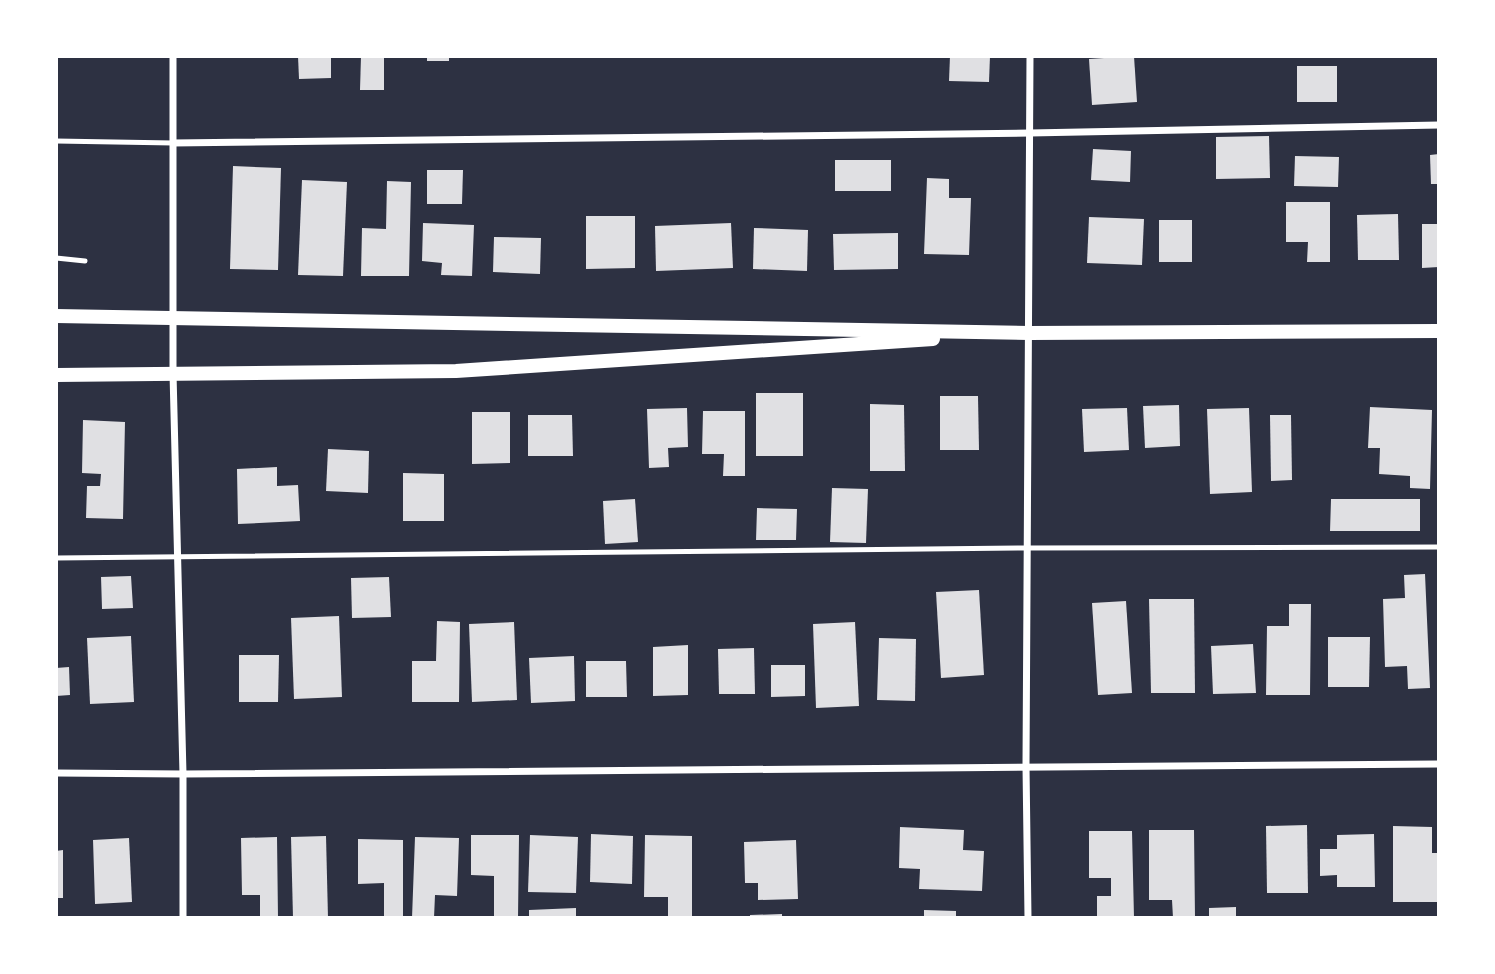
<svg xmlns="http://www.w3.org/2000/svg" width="1495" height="974" font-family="Jost,sans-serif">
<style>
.building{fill:#e0e0e3}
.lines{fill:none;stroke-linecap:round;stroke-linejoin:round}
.service{stroke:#fff;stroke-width:5}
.minor{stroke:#fff;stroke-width:7}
.secondary{stroke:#fff;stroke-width:14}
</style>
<rect width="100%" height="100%" fill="#2d3142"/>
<!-- building -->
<g class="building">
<path d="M298,56H331V78L299,79Z"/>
<path d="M361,56H384V90H360Z"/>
<rect x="427" y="56" width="22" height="5"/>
<path d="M950,56H990L989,82L949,81Z"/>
<path d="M1134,56L1137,102L1092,105L1089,59Z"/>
<rect x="1297" y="66" width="40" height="36"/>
<path d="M1269,136L1270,178L1216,179V137Z"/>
<path d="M1093,149L1131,151L1130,182L1091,180Z"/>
<path d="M1439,154V184H1431L1430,155Z"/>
<path d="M1295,156L1339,157L1338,187L1294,186Z"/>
<rect x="835" y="160" width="56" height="31"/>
<path d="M233,166L281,168L278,270L230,269Z"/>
<path d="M427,170H463L462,204H427Z"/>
<path d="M927,178L949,179V198H971L969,255L924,254Z"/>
<path d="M302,180L347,182L343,276L298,275Z"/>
<path d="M387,181L411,182L409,276H361L362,228L386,229Z"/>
<path d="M1286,202H1330V262H1307L1308,242H1286Z"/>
<path d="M1398,214L1399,260H1358L1357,215Z"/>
<path d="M586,216H635V268L586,269Z"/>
<path d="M1089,217L1144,219L1142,265L1087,263Z"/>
<rect x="1159" y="220" width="33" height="42"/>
<path d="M423,223L474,225L472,276L441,275L442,263L422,261Z"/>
<path d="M731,223L733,268L656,271L655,226Z"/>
<path d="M1422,224H1439V267L1422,268Z"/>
<path d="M754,228L808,230L807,271L753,269Z"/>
<path d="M898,233V269L834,270L833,234Z"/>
<path d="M494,237L541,238L540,274L493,272Z"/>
<rect x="756" y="393" width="47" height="63"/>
<path d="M940,396H978L979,450H940Z"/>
<path d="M870,404L904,405L905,471H870Z"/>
<path d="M1179,405L1180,446L1145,448L1143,406Z"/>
<path d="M1370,407L1432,410L1430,489L1410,488V476L1379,474L1380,448H1368Z"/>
<path d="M687,408L688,447L668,448L669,467L649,468L647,409Z"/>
<path d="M1127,408L1129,450L1084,452L1082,409Z"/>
<path d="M1249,408L1252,492L1210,494L1207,409Z"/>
<path d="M703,411H745V476H723L724,454H702Z"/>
<path d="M472,412H510V463L472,464Z"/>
<path d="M528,415H572L573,456H528Z"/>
<path d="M1270,415H1291L1292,480L1271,481Z"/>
<path d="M83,420L125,422L123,519L86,518L87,486H100L101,474L82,473Z"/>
<path d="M328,449L369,451L368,493L326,491Z"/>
<path d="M277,467V486L298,485L300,521L238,524L237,469Z"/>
<path d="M403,473L444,474V521H403Z"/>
<path d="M832,488L868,489L866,543L830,542Z"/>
<path d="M635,499L638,542L605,544L603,501Z"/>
<path d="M1331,499H1420V531H1330Z"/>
<path d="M757,508L797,509L796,540H756Z"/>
<path d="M1425,574L1430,688L1408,689L1407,666L1385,667L1383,599L1405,598L1404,575Z"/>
<path d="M131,576L133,608L102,609L101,577Z"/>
<path d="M389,577L391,617L352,618L351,578Z"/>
<path d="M979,590L984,675L941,678L936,592Z"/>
<path d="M1149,599H1194L1195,693H1151Z"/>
<path d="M1126,601L1132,693L1098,695L1092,603Z"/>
<path d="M1289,604H1311L1310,695H1266L1267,626H1289Z"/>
<path d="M339,616L342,697L294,699L291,618Z"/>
<path d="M437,621L460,622L459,702H412V661H436Z"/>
<path d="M514,622L517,700L472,702L469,624Z"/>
<path d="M855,622L859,706L816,708L813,624Z"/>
<path d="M131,636L134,702L90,704L87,638Z"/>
<path d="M1328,637H1370L1369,687H1328Z"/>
<path d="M879,638L916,639L915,701L877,700Z"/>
<path d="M1253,644L1256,693L1213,694L1211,646Z"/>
<path d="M688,645V695L653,696V647Z"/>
<path d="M754,648L755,694H719L718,649Z"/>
<path d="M239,655H279L278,702H239Z"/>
<path d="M574,656L575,701L531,703L529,658Z"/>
<path d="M586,661H626L627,697H586Z"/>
<path d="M771,665H805V696L771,697Z"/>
<path d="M69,667L70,695L56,696V668Z"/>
<path d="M1307,825L1308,893H1267L1266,826Z"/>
<path d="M1393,826L1432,827V853H1439V902H1393Z"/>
<path d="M900,827L964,830L963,850L984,851L982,891L919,889L920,869L899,868Z"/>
<path d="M1149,830H1194L1195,918H1173L1172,900H1149Z"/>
<path d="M1089,831H1132L1134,918H1097V896H1111V878H1089Z"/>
<path d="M591,834L633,836L632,884L590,882Z"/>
<path d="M1374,834L1375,887H1337V875L1320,876V849H1337V835Z"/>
<path d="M471,835H519L518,918H494V876L471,875Z"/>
<path d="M530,835L578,837L576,893L528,892Z"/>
<path d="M645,835L692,836V918H668V897H644Z"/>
<path d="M326,836L328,918H293L291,837Z"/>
<path d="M277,837L278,918H260V895H242L241,838Z"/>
<path d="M415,837L459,838L457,896L435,895L434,918H412Z"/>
<path d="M129,838L132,902L95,904L93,840Z"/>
<path d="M358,839L403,840V918H384V883L358,884Z"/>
<path d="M796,840L798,899L758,900V883H745L744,842Z"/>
<path d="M63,850V898H56V851Z"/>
<path d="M1236,907V918H1209V908Z"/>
<path d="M576,908V918H529V910Z"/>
<path d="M924,910L956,911V918H924Z"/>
<path d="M782,914V918H750V915Z"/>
</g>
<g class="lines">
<!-- service -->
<g class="service">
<path d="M56,141L173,143"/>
<path d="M56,258L85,261"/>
<path d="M56,558L1027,548L1439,547"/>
</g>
<!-- minor -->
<g class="minor">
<path d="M173,56V373L183,774V918"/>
<path d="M173,143L1030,133L1439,125"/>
<path d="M56,773L183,774L1439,764"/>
<path d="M1028,918L1026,766L1030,56"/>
</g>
<!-- secondary -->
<g class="secondary">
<path d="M56,316L1029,333L1439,331"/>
<path d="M56,375L456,371L933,339"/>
</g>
</g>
<!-- border -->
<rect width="1495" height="974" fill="none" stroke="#ffffff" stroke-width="116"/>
</svg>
